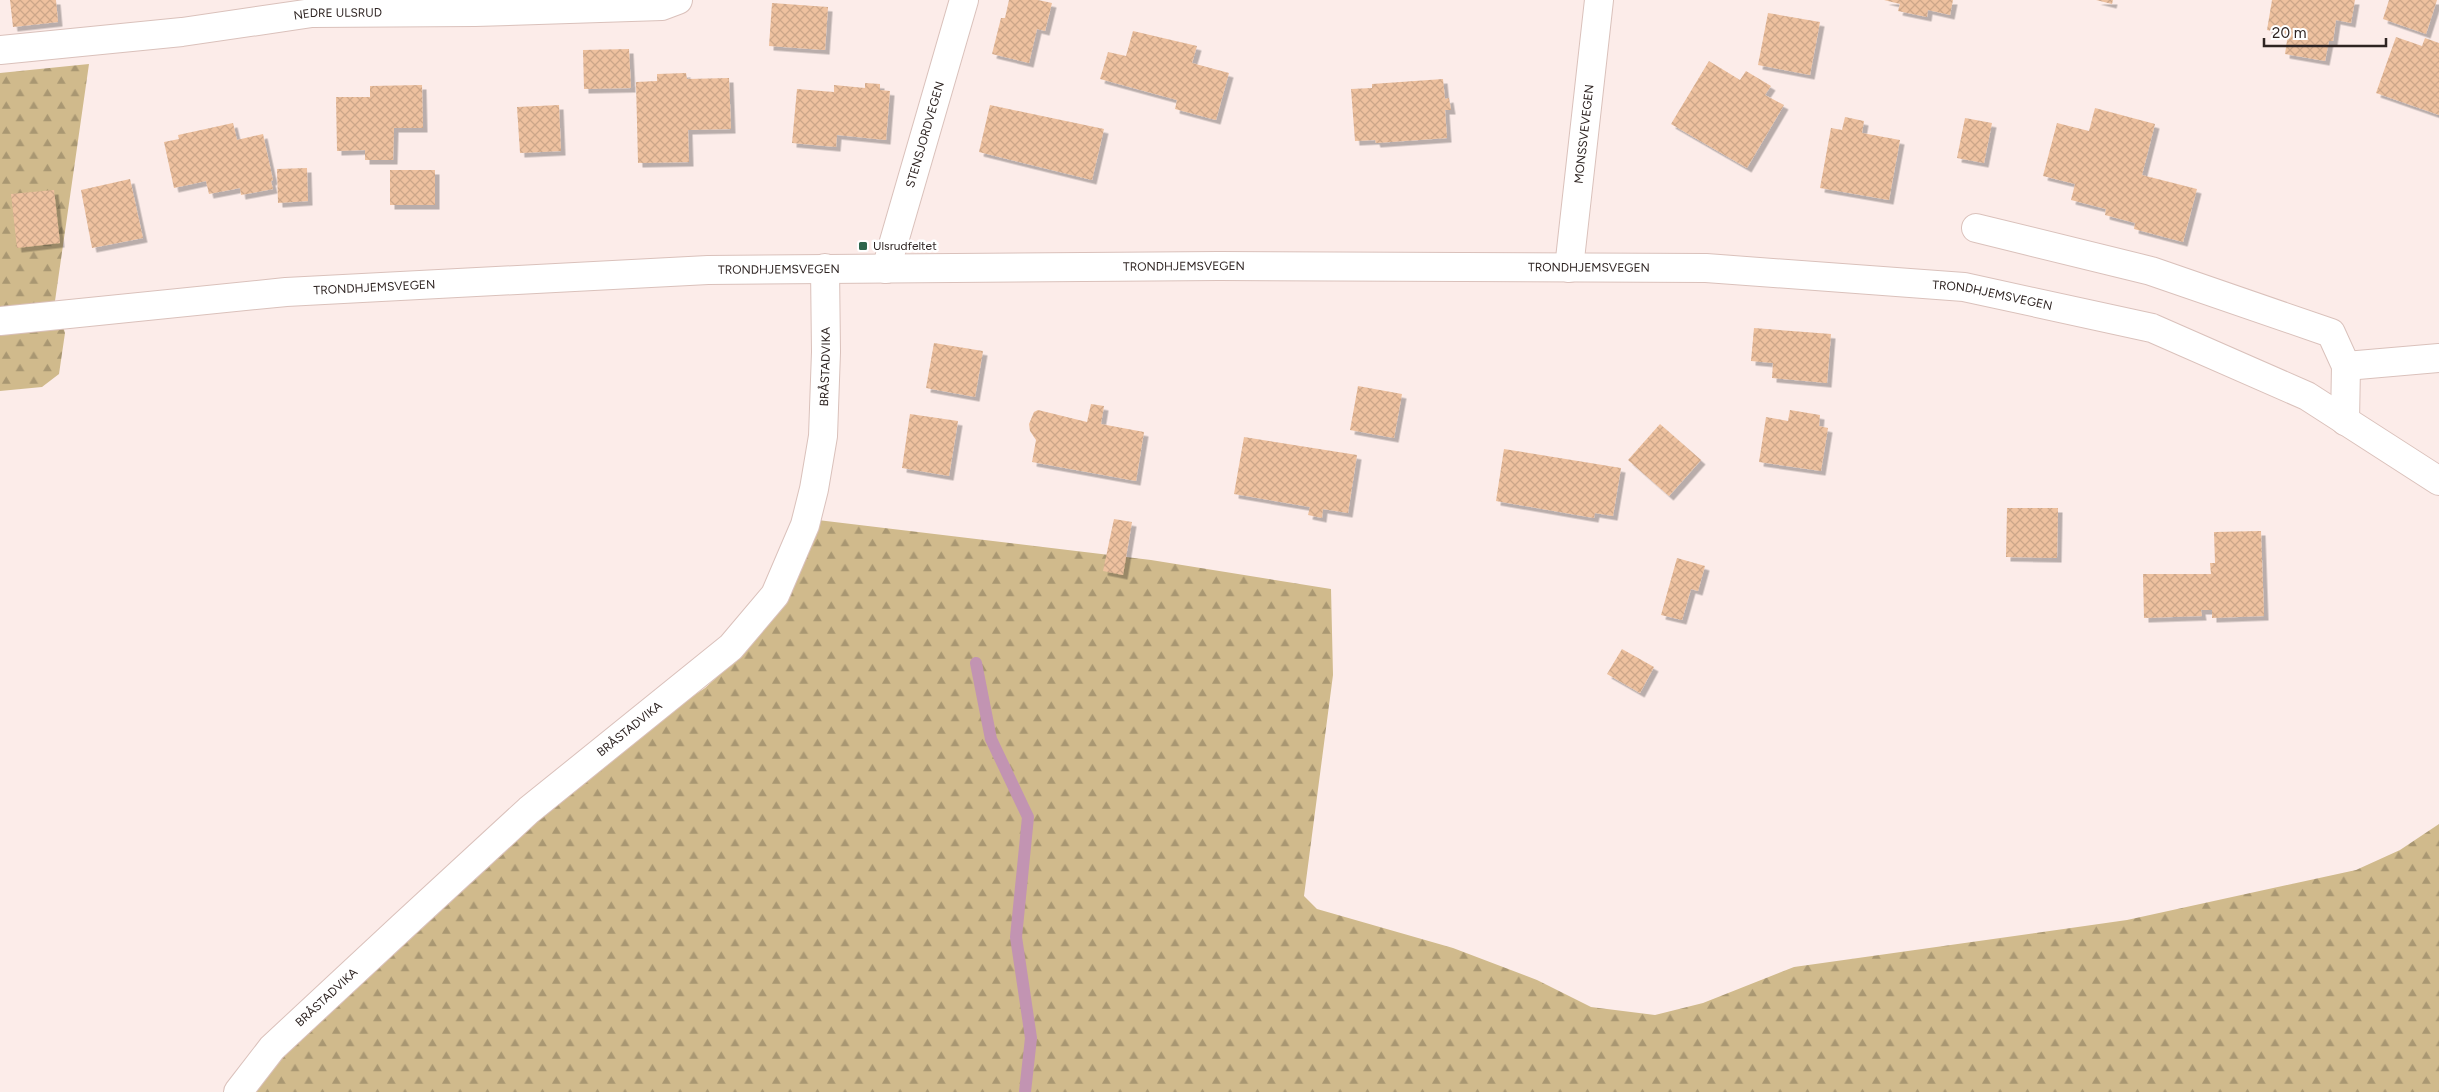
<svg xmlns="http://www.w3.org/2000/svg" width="2439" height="1092" font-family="Figtree,sans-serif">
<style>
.forest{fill:url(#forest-firs)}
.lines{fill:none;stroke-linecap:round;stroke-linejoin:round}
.stream{stroke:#c294b2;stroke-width:12}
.building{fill:url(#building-cross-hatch);filter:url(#shadow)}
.minor-casing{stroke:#dac1bb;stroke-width:30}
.secondary-casing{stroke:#dac1bb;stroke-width:30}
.minor{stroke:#fff;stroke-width:28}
.secondary{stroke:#fff;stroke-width:28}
.poi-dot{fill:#2d654c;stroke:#fff;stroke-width:2}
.labels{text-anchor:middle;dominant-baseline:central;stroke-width:5;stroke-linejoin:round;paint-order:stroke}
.street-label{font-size:12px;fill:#2e2422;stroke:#fff}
.poi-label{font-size:12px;fill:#2e2422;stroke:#fff;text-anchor:start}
</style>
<defs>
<pattern id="forest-firs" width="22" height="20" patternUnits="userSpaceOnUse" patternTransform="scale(1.25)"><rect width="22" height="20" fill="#d0ba8c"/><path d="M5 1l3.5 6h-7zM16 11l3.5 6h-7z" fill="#a99772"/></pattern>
<pattern id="building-cross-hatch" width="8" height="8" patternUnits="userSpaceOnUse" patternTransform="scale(1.25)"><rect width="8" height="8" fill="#eec19f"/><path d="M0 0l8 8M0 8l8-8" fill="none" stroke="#cca689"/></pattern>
<filter id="shadow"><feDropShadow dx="4.5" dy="4.5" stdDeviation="0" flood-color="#0004"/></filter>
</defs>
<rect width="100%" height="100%" fill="#fcece9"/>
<!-- forest -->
<g class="forest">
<path d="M89,64L55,301L65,333L59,374L42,387L0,391V73Z"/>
<path d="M801,518L1151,560L1331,589L1333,675L1304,896L1317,909L1453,948L1537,980L1591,1007L1655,1015L1703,1003L1794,967L2127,920L2356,870L2400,850L2439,824V1092H233L628,739L705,688L739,657Z"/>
</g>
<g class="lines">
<!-- stream -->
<path class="stream" d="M976,663L991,739L1028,817L1016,937L1031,1038L1025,1092"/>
</g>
<!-- building -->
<g class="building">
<path d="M10,0H56L58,22L13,27Z"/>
<path d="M1009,0H1038L1052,3L1045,31L1037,29L1029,63L992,54L1001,18H1005Z"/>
<path d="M1884,0H1953L1950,15L1928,10L1927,17L1898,11L1900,4Z"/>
<path d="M2096,0H2113L2112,4Z"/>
<path d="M2272,0H2355L2351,23L2336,20L2333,41H2329L2325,61L2285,54L2288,34L2267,30Z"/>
<path d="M2389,0H2437L2426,34L2383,19Z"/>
<path d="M772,3L828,7L825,50L769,46Z"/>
<path d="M1768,13L1820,22L1810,75L1758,65Z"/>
<path d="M1133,31L1197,46L1192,63L1229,73L1216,120L1175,109L1177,100L1100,79L1108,52L1126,56Z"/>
<path d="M2396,37L2422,46L2425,38L2439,43V115L2376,93Z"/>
<path d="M629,49L631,88L584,89L583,50Z"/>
<path d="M1709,61L1740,80L1746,71L1771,86L1765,95L1784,105L1747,168L1671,124Z"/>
<path d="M686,73L687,79L729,78L731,129L688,130L689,162L638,163L636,82L657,81V74Z"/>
<path d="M1443,79L1445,99L1449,98L1451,110H1445L1447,138L1376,143L1375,140L1355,141L1351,89L1372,88V84Z"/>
<path d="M865,83L880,84V90L890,91L886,140L837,135L836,147L792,143L797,89L834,92V85L865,88Z"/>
<path d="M422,85L423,128H394L393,160H365V150L337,151L336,97H370V86Z"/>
<path d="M559,105L561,151L520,153L517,107Z"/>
<path d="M990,105L1104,129L1092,180L979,152Z"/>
<path d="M2095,108L2155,124L2142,175L2197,189L2183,242L2134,229L2135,223L2105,215L2106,209L2071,200L2075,184L2043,176L2057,123L2089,131Z"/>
<path d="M1845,117L1864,121L1862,133L1900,140L1889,200L1820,188L1831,128L1842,130Z"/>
<path d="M1965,118L1992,123L1984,163L1957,158Z"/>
<path d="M233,123L237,140L263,134L273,180L271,181L273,189L241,195L240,188L209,194L206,181L174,188L164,142L179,139L178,135Z"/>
<path d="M307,168L308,201L278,203L277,169Z"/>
<rect x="390" y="170" width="45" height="35"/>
<path d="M130,179L143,238L92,248L81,190Z"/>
<path d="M54,190L60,243L17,248L11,194Z"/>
<path d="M1754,328L1831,334L1827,383L1772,378L1773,363L1751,361Z"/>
<path d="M934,343L983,351L975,397L926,388Z"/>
<path d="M1358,386L1402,394L1394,438L1350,430Z"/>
<path d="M1091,404L1104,406L1101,424L1144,432L1136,481L1032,462L1036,440L1030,431L1029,424L1034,412L1038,410L1087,422Z"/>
<path d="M1790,410L1820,415L1819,426L1828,428L1821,471L1759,462L1766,417L1788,421Z"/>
<path d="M910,414L958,421L949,476L902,468Z"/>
<path d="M1660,424L1701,460L1669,496L1628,460Z"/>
<path d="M1244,437L1357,455L1348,513L1323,509L1322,518L1308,515L1310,507L1234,494Z"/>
<path d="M1504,449L1621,468L1613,516L1595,513L1594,518L1496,501Z"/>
<path d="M2007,508H2058L2057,558L2006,557Z"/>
<path d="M1114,519L1132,522L1123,575L1103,571Z"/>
<path d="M2261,531L2264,616L2212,618V610H2201L2202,616L2144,618L2143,574H2211L2210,563H2215L2214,532Z"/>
<path d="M1677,558L1705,566L1698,591L1691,589L1682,620L1661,615Z"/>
<path d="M1622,649L1654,667L1640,693L1607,674Z"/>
</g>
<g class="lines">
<defs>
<g id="minor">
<path id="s1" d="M0,50L182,32L312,13L475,12L662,6L678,0"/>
<path d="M1976,228L2151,271L2331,333L2346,366L2345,421"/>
<path id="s2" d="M1569,268L1599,0"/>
<path id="s3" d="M886,269L964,0"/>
<path d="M2346,366L2439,358"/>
<path id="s4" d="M238,1092L272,1048L402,927L529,810L731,647L775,595L805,525L814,489L823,436L826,352L825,268"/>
</g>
<g id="secondary">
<path id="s5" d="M0,321L286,292L708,270L1219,266L1706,268L1964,287L2152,328L2307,396L2439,481"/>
</g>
</defs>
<!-- minor casing -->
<use href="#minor" class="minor-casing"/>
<!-- secondary casing -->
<use href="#secondary" class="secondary-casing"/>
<!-- minor -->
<use href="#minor" class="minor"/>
<!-- secondary -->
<use href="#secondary" class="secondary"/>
</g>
<!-- markers -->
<rect class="poi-dot" x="858" y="241" width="10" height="10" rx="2.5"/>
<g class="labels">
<!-- street labels -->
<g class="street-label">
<text stroke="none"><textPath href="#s1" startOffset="340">NEDRE ULSRUD</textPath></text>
<text stroke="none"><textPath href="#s3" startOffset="140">STENSJORDVEGEN</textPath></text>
<text stroke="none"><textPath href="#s2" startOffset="135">MONSSVEVEGEN</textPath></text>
<text stroke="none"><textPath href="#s5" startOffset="1186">TRONDHJEMSVEGEN</textPath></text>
<text stroke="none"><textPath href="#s5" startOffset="1591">TRONDHJEMSVEGEN</textPath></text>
<text stroke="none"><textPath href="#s5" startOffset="781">TRONDHJEMSVEGEN</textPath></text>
<text stroke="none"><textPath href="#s5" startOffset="376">TRONDHJEMSVEGEN</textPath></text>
<text stroke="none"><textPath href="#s5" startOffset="1996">TRONDHJEMSVEGEN</textPath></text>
<text stroke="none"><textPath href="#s4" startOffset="970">BRÅSTADVIKA</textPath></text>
<text stroke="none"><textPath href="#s4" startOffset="535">BRÅSTADVIKA</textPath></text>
<text stroke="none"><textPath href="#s4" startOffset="130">BRÅSTADVIKA</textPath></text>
</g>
<!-- poi labels -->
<g class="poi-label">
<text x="873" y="246">Ulsrudfeltet</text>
</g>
</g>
<!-- scale -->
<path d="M2264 38v8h122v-8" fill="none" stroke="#2e2422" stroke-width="2.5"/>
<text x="2272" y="38" font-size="15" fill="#2e2422" stroke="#ffffff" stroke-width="4" paint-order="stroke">20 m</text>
</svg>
